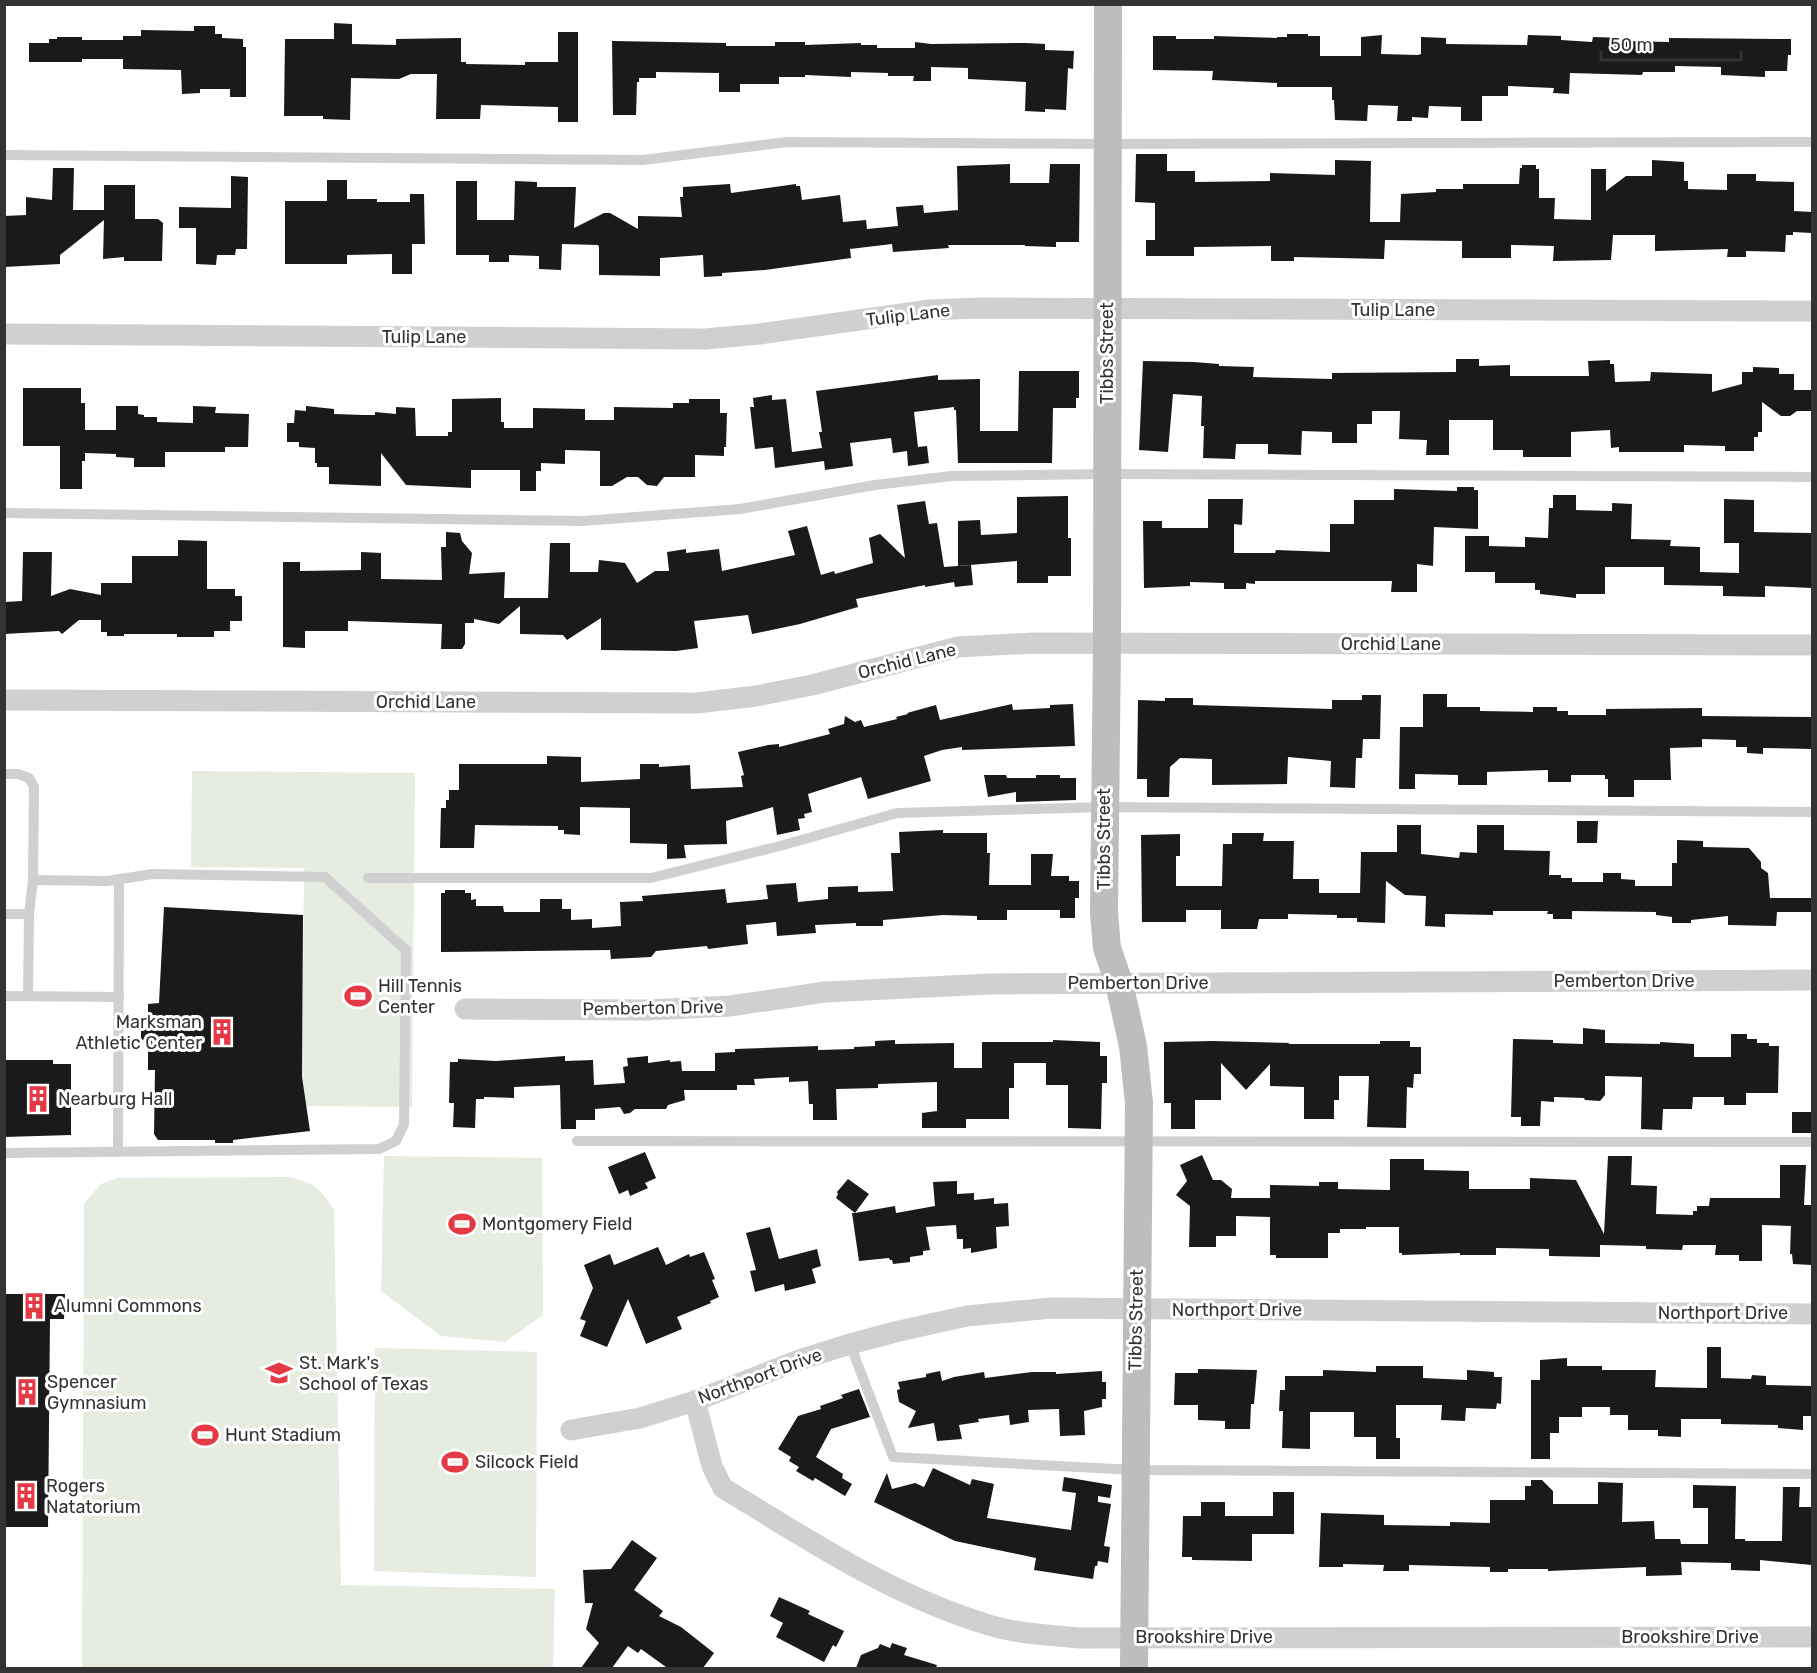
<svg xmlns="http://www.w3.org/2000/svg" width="1817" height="1673" font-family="Rubik,sans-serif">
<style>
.green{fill:#e6ecdf}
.building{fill:#1a1a1a}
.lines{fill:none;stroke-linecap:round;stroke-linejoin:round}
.lane{stroke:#d0d0d0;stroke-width:10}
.street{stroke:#d0d0d0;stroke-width:21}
.secondary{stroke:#bdbdbd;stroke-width:28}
.labels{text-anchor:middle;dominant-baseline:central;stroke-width:6;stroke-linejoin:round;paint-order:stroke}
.street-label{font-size:18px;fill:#333;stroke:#fff}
.poi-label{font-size:18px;fill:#333;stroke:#fff;text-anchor:start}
</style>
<rect width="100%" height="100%" fill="#fff"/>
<!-- green -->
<g class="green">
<path d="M192,771L415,773L412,1107L302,1106L304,868L191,867Z"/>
<path d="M384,1156L542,1158L543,1315L505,1342L441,1336L381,1291Z"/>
<path d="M290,1177C316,1185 319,1186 334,1210L341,1585L555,1589L553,1668H82L84,1203L101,1184L117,1178Z"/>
<path d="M375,1348L537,1352L536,1577L374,1571Z"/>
</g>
<!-- building -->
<g class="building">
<path d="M334,23L352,24V44L396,45V39L461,38V62H466V64L525,65V62H558V32H578V122H558V107L481,105L480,119H436L437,74H411L399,79L351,78L350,120L323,119V116H284L285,39H334Z"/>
<path d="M194,26H215V34H222V38L243,39V47H246V97H230V89H200V93L182,94L181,70L123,69V59H82V62H29V43H49V39H57V37H82V40H123V36H141V30L194,31Z"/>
<path d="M1287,34H1308V36H1320V56H1361V37L1382,35L1381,54L1418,55L1421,54V37L1446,38V44L1527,45L1528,35L1561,36V40L1592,42L1593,37L1625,38V41L1669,42V38L1791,39V55H1788L1787,71H1765V77L1721,75V67L1675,66V72H1643L1642,75L1570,73L1569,94L1553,93L1554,88L1508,86V96H1482V121H1461V107L1429,106L1428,118L1412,117V121H1397L1398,106L1368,105L1367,121L1335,120L1334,100H1332V87H1277V83L1212,80L1213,71L1153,70V36H1176V39H1214V36L1277,38V37H1287Z"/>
<path d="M612,41L726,43V46H775V42H805V45L861,43V45H877V48H915V42L931,44L1026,43L1045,44V50L1074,51L1073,69L1068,68L1066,110L1045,109V112L1025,111L1026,82L968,79V68L931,67V81H913L914,76H888V73L851,72V77L805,75V77H779V84H740V92H719V73L656,72V78H639V82H637L636,115H613Z"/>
<path d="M1136,154H1167V171H1195V182L1270,181V173L1335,175V160L1371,161L1370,222H1400L1401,194L1436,192V189H1463V184H1519L1520,168H1522V165H1536V169H1539V198H1555L1554,219L1591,220V169H1606V191L1626,176H1652V160L1684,162V181H1688V189L1727,190V174H1756V181L1794,182V211L1812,212V233L1793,232V235H1786L1785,252L1746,251V257H1727L1728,249L1655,251V235H1613L1611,260L1553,261L1554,246L1511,245V258H1462V241L1385,240L1384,259L1294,257V261H1271V246L1194,247V256H1146V240H1155V203L1135,202Z"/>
<path d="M1010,164V183H1049L1050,164H1080L1079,242H1056V247L1025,246V245H948L949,248L893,252L892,244L850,249L851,258L765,270L722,273V276L704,277L703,255L660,258V276L599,275V247L598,245L562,244L561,270L539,269V256L509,255V262H489V255H456V181H477V220H514L515,181L537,182V187H576L574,228L604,213H610L638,229V216L682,217L680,197H683V187L730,184L731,193L796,184V186H800L802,200L840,195L843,222L866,220L867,229L898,226L896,207L923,205L924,213L958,210L957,166Z"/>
<path d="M53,168H74L73,210H104V185H135V219H158L163,223L162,261H124V257L103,259L104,220L60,255V264L4,267V216L26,215V197L52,200Z"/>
<path d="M231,176L248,177L247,249H236L235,255H217L216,265L196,264V228H179V207L231,208Z"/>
<path d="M327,180H347V199H377V202H410V194H424L425,244H412V274H392V254L347,255V264H285V201H327Z"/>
<path d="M1456,359H1479V366L1510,365V376H1589L1588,361L1610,360V364H1614L1615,382L1650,381L1651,372L1712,374V392L1742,384V372H1753V367L1779,368V374H1794V390H1812V411H1797L1790,416H1781L1762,402V432H1758V437H1754V451H1725V446L1684,445V452H1619V447L1611,448L1610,430L1571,432V457H1523V450H1493V420H1449V455H1426L1427,440L1399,439L1400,411H1372V424H1357V443H1332V432L1302,431L1301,455L1268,454V444H1236L1235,459L1203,458L1204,426H1201L1202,396L1173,394L1168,452L1139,450L1143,361L1194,362L1219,364V366L1254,367L1253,377L1332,379V373L1456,372Z"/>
<path d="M1019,371H1079V398H1076V408H1053L1052,463H958L956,410H954V407L914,412L918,447L927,446L929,463L908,466L907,451L893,453L891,438L850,443L853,466L825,470L824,461L775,468L773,447L755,449L750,407H754L753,398L772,395V400L786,399L792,452L822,448L819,432H822L816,391L938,375V380L980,379V431H1018Z"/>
<path d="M23,388H81V403H85V430H116V406H138V414L144,415V417H157V422L193,423V406L216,407L215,413L249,414L248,447H225V452H165V467H134V458L116,457V454L85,453V461H82V489H60V446H23Z"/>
<path d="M501,398V422H504V428H533V408L585,409V420H614V407L673,408V403H689V399H720V413H727L726,447H724V456L695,455V477H664L657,486L647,485L638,477H627L612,486H600V451L565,450V464L541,463V471H536V491H520V470H471V488L406,485L381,453V486L329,484V467H317V463H315V448L299,447V442H287V423H294L295,410L306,411V406L334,409V414L364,415H375V412L396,414V407L415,408L416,436H448V432H452V399Z"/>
<path d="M1457,487H1474V490H1478V529L1434,527L1433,566L1417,564V592H1391L1392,581H1255V584L1246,583V589H1224V583L1190,582V586L1144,588L1143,521H1162V528H1208V499H1243L1242,525L1234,524V553H1275L1276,550L1330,552V524H1354V500H1394V489L1457,491Z"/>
<path d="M1553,495H1576V510L1612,511V503L1632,504L1631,539L1671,540L1670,546L1700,547V572L1739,573V543H1724V499L1754,500V532L1812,533V588L1765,586V597L1723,596V586L1664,585V567H1605V594H1576V598L1540,594V590H1535V583H1495V572H1465V536H1489V546L1525,547V537L1548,538L1549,508H1553Z"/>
<path d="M1068,496V538H1071V576H1048V583H1017V561L958,566V521L980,520L981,535L1017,533V497Z"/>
<path d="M925,501L929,524L937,523L944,567L971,565L973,585L955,587L954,582L925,587V585L856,599L858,607L800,624L752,634L748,615L694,621L698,648L676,651L601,650V618L567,640L563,635L520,634V606L499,624L474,619V623H465V644L462,649H441L442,624L348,621V631H305V648L283,647V562H300V571L361,570V552L381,553V579L442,580L441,547H446V532L460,533L462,541L472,553L469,574L505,572L504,598H548L550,543H570V572H598L599,560L625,563L637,583L655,571H669L667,552L686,549V553L719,549L722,571L795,555L788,531L807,526L821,575L834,571L835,574L873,563L869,538L880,534L905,558L897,505Z"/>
<path d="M178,540L207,541V589H235V596H242V621H230V631H214V637H177V634H124V636H107V632H101V620H79L62,634L59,631L4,634V602L22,601L23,552H52L51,596L70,589L101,595V583H132V556H178Z"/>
<path d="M1423,694H1447V707H1480V711L1533,712V707H1557V711H1568V715H1606V709L1702,708V716L1812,717V749L1763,748V754L1747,753V747H1736V740L1702,739V747L1670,748L1671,780H1634V797H1608V779H1605V775H1571V782H1548V770L1487,772V785H1458V775L1415,774V789H1399L1400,727H1423Z"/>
<path d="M1362,695H1381L1380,739H1363L1362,758H1356L1355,788L1330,787L1331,761L1288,757L1287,784L1212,785V759L1180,758L1170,767L1169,797H1147V779H1137L1138,700L1165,701V698H1193V705L1332,709V700H1362Z"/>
<path d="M1012,704L1013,710L1050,708V705L1073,704L1075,746L962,750V747L942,750L924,756L931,781L868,799L861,777L808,794L812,812L804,814L805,818L798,819L800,830L777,835L773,807L726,821L727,844L684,845L686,858L667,859V844L630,843V808L580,807V835L564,834V830H558V826L475,825L474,848H440L441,808H446V800H449V790H459V764H547V756L581,757V782L640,779V764H659V767L690,765L691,789L743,787L741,776L744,775L738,752L768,745L779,744V747L830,734L828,729L844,724L845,716L855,722L861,720L864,727L897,719L896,717L908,714L907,713L936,705L940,720Z"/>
<path d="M984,775H1006L1007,778H1036V775H1060V778H1076V800L1016,802V792L988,797Z"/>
<path d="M1577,821H1598L1597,843H1577Z"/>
<path d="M1397,825H1421V854L1459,858L1460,852L1477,853V825H1504V850L1550,851L1549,875H1561V878H1572V882H1603V873H1621V879L1635,880V886H1672V863H1677V840L1703,841V847L1749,848L1761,862V868L1768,873L1770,898H1812V912H1777L1776,926L1728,925V916L1691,920V923H1672V917L1656,915V912L1572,911V919H1553V914H1547L1548,911H1493V915L1445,914V927L1425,926L1426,896L1405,895L1386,881L1385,923L1357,922V918H1337V915L1288,914V919H1259L1257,929H1221V910H1186V922H1142L1141,835L1180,834V856H1176V886H1222L1223,844H1232V833H1264L1263,841H1294L1293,879H1319V893H1360L1361,852H1397Z"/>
<path d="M943,830V833H987V853H990L989,885H1031V854H1053L1051,876H1069V881H1079V898H1075V918H1060V910H1007V920H977V916L943,915L883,920V926H856V923L815,925L816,933L777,936L776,922L746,925L748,944L708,949L707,946L656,951L651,957L611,959L610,950L441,952V893H445V890H465V893H471V900L476,899V906H503L504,912H540V899H562V909H571V920L592,919V928L621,926L620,902L643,901L642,896L725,889L727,903L768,899L766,885L796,883L798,902L828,899V887L858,886V892L893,891L891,853H900L899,832Z"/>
<path d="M164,907L303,915L302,1077L310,1131L233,1140V1143H215V1140H158L154,1134L155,1070H148V1040H141V1024H148V1004L159,1003Z"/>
<path d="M1583,1028L1605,1030V1043L1660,1044V1042L1694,1044V1057H1731V1034H1747V1039H1757V1043H1769V1046H1779L1778,1093H1746V1105H1724V1097H1693L1692,1109H1663L1662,1130L1641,1129L1642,1077L1605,1076V1095L1600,1101L1585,1100L1584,1098L1554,1097V1102L1541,1101L1540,1126H1521V1117H1511L1513,1039L1553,1040V1043L1583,1044Z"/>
<path d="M895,1040V1044L954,1043V1068H982V1042H1053V1040L1100,1042V1056H1107V1083H1102L1101,1129L1068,1128V1085H1046V1063H1014V1088H1009V1119H966V1128H922V1113L937,1111V1082L878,1084V1088L836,1089L837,1120H813V1104H809L808,1081L789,1082V1077L754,1079L755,1085H737V1090H684L685,1100L668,1105L666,1109H635L630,1113L624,1114L620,1107L595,1109V1120H576V1129H561L560,1085L514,1087V1098L484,1097V1099H476L475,1128L453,1127L454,1103H449L450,1062H458V1059L496,1061L565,1056V1061L593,1060L594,1085L625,1083L623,1067L628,1066L627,1058L648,1056V1063L670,1060V1062L681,1061L682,1071H715V1053L735,1052V1049L818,1046V1050L854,1049V1047L875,1046V1041Z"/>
<path d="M1213,1041L1290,1043L1288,1044H1380V1041H1410V1047H1421V1074H1414L1413,1088L1407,1087L1406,1128L1367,1127L1369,1076H1339V1100H1334V1119H1304V1087L1270,1086V1064L1246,1090L1221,1063V1100H1195V1129H1171V1103H1164V1042Z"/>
<path d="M4,1060H53V1064H71V1135L4,1137Z"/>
<rect x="1792" y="1112" width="20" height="21"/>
<path d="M645,1152L656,1178L645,1183L648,1188L630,1196L628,1190L619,1194L608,1167Z"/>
<path d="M1202,1155L1213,1180H1221L1232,1189L1231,1198H1270V1185L1319,1186V1182H1338V1189L1390,1190V1159H1424V1170L1469,1171V1189H1530V1178L1576,1180L1604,1234L1608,1156H1632L1631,1185L1657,1186L1656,1214L1693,1215V1211H1697V1206H1709L1710,1198H1780V1165H1806L1804,1205H1812V1265L1793,1264L1792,1254H1790L1791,1226L1762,1225V1261H1739V1255H1715L1716,1245H1683L1682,1250L1646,1249V1246L1600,1245V1257L1549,1256V1249L1496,1248V1255H1460V1253L1402,1255V1253H1399V1227H1366V1229H1340V1233H1328V1258H1276V1255H1270V1217L1236,1216V1236H1216V1247H1189L1190,1206L1176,1195L1187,1181L1180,1165Z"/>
<path d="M848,1179L869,1194L855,1213L895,1206L896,1213L935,1206L933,1182L957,1181V1194L974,1193V1200L994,1198V1204L1008,1203L1009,1226L996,1227L997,1248L971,1253V1248L963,1249V1239H957L956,1225L926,1227L930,1250L923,1251V1255L910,1257V1262L893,1264L892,1260H890L889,1258L859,1261L852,1213H855L836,1198L838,1194L837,1192Z"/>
<path d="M770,1227L779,1259L817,1249L821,1266L812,1269L816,1283L785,1291L784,1284L755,1292L750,1271L756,1270L746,1233Z"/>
<path d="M658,1247L666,1265L689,1254L690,1257L704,1252L715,1279L712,1280L719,1297L710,1301L711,1303L677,1317L682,1329L646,1344L628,1299L607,1347L580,1336L586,1321L580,1319L593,1288L584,1265L610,1254L614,1265Z"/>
<path d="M4,1294H65L64,1319H50L48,1527H4Z"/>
<path d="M1707,1347H1721V1378L1751,1379L1752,1375L1766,1376V1385L1812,1386V1416H1803V1430L1778,1428V1425L1721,1424V1419H1681V1437L1658,1436V1430H1628V1415H1610V1407H1582V1417H1559V1433H1550V1459H1531V1380H1540V1360L1567,1358V1366H1602V1370H1656L1655,1387L1707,1388Z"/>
<path d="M1376,1366H1423V1378L1467,1380V1370L1494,1372V1377H1502L1501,1404L1497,1403L1496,1409L1466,1408L1465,1421L1441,1420L1442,1405H1396V1438H1400V1459H1376V1437H1354V1412H1310V1449L1282,1448L1283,1411H1279L1280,1390H1285V1376H1323V1370L1376,1372Z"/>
<path d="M1198,1369L1257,1370L1254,1404H1251L1250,1429H1225V1421L1198,1420V1405H1174L1175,1373H1198Z"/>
<path d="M940,1371L942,1381L954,1377L984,1372L985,1378L1032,1372H1056V1374L1102,1371V1382H1106V1399H1102V1407L1084,1411L1085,1435L1060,1436L1059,1409L1028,1410L1029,1422L1010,1425L1009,1415L978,1419L979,1422L959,1425L962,1439L937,1441L934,1423L908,1428L916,1411L899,1402L897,1390L900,1389L898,1382L926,1377V1374Z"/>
<path d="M859,1389L870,1417L831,1429L816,1457L843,1474L842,1478L852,1484L845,1496L815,1478L813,1481L796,1471L799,1467L789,1461L791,1457L778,1449L798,1416L821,1409L820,1406L843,1398L841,1395Z"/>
<path d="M933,1468L970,1485L972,1479L994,1484L987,1518L1071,1530L1076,1493L1062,1491L1064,1477L1112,1485L1110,1498L1098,1496V1502L1111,1504L1104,1546L1110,1547L1108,1563L1098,1561L1097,1566H1095L1093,1579L1034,1570L1036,1558L955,1541L874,1502L887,1473L892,1489L915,1483L924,1487Z"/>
<path d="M1531,1480H1542L1553,1491V1504H1598V1482L1623,1483L1622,1522L1654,1521L1655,1539H1680L1681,1544H1708V1508H1693V1485L1736,1486L1735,1539H1745V1541H1782L1783,1487H1800L1799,1507H1812V1565L1760,1560V1571L1731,1570V1563L1681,1562L1682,1575L1646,1576V1567L1548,1571V1569H1508V1572H1490V1567L1409,1565V1571H1383L1384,1565L1343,1564V1567H1319L1321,1513L1384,1515V1525L1450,1526V1522L1490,1523V1500H1525V1486H1531Z"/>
<path d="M1273,1492H1294V1534H1252V1561L1192,1560V1557H1182L1183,1516H1201V1502H1225V1516H1273Z"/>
<path d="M632,1540L657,1558L634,1590L663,1611L659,1616L681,1627L714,1653L703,1668L666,1667L641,1649L638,1653L628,1646L612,1668H581L599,1643L586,1629L593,1603H585L583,1570L611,1569Z"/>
<path d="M779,1597L810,1611L808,1614L844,1631L836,1647L833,1645L824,1662L776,1637L783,1623L770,1616Z"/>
<path d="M892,1643L907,1648L904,1655L937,1665L936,1668H856L861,1655L878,1648L880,1644L890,1648Z"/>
</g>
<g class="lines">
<!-- lane -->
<g class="lane">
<path d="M4,155L643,160L787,142L1108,144L1812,142"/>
<path d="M4,513L583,521L740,509L875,485L951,476L1107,474L1812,477"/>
<path d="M4,774H18L29,778L34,787L33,880L29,914L28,996"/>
<path d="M368,878H651L780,846L897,813L1105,807L1812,812"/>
<path d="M4,914H29"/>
<path d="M4,996L119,997"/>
<path d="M577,1141L1812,1142"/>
<path d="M118,1152L119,879"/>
<path d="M4,1153L379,1149L396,1141L404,1124L406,950L325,877L153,874L107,881L33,880"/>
<path d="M850,1344L893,1457L1134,1470L1812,1474"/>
</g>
<!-- street -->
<g class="street">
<path d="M4,334L705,339L760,334L930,310L980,308L1812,311"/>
<path d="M4,700L697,703L756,696L812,685L958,647L1033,643L1812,645"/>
<path d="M465,1009L648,1010L730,1006L825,992L990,984L1812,980"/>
<path d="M695,1401L712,1466L723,1488C809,1540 892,1596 989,1625C1018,1634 1050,1635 1079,1638L1812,1637"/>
<path d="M571,1430L640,1418L695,1401L799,1360L850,1344L899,1331L967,1316L1051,1308L1812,1314"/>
</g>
<!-- secondary -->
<path class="secondary" d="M1108,4L1107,644L1104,913L1107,948L1119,983L1133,1046L1139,1103L1134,1668"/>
</g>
<!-- icons -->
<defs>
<symbol id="stadium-bare" viewBox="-9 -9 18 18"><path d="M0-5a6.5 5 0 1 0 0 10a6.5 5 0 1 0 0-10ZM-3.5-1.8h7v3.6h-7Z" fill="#e63946" stroke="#fff" stroke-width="2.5" paint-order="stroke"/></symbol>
<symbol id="building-bare" viewBox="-9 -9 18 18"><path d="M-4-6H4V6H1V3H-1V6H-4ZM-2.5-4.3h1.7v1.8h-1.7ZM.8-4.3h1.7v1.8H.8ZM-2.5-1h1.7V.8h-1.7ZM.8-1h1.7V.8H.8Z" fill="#e63946" stroke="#fff" stroke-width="2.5" paint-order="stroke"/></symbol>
<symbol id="school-bare" viewBox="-9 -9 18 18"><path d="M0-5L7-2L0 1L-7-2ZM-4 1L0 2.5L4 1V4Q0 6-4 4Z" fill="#e63946" stroke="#fff" stroke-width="2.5" paint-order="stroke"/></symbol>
</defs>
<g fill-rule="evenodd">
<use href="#stadium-bare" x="339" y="977" width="38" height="38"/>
<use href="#building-bare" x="203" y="1013" width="38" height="38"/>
<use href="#building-bare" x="19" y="1080" width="38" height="38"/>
<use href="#stadium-bare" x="443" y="1205" width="38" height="38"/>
<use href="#building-bare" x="15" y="1287" width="38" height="38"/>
<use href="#school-bare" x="260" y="1354" width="38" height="38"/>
<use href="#building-bare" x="8" y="1373" width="38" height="38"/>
<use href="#stadium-bare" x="186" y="1416" width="38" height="38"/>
<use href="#stadium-bare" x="436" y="1443" width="38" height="38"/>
<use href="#building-bare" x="7" y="1477" width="38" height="38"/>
</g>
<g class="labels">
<!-- street labels -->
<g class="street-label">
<text x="1393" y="310">Tulip Lane</text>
<text transform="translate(908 315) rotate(-7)">Tulip Lane</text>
<text x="424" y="337">Tulip Lane</text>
<text transform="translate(1107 353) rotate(-90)">Tibbs Street</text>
<text x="1391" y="644">Orchid Lane</text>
<text transform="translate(907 661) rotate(-14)">Orchid Lane</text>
<text x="426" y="702">Orchid Lane</text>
<text transform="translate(1104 839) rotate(-90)">Tibbs Street</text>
<text x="1624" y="981">Pemberton Drive</text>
<text x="1138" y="983">Pemberton Drive</text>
<text transform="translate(653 1008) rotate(-1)">Pemberton Drive</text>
<text x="1237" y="1310">Northport Drive</text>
<text x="1723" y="1313">Northport Drive</text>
<text transform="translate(1136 1320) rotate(-89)">Tibbs Street</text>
<text transform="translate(760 1376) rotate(-20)">Northport Drive</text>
<text x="1204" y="1637">Brookshire Drive</text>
<text x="1690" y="1637">Brookshire Drive</text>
</g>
<!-- poi labels -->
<g class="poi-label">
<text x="378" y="986">Hill Tennis<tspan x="378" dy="21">Center</tspan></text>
<text x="202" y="1022" text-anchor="end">Marksman<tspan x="202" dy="21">Athletic Center</tspan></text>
<text x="58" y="1099">Nearburg Hall</text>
<text x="482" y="1224">Montgomery Field</text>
<text x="54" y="1306">Alumni Commons</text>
<text x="299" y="1363">St. Mark's<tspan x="299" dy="21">School of Texas</tspan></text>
<text x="47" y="1382">Spencer<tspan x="47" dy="21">Gymnasium</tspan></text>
<text x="225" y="1435">Hunt Stadium</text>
<text x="475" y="1462">Silcock Field</text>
<text x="46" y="1486">Rogers<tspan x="46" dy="21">Natatorium</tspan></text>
</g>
</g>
<!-- border -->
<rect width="1817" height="1673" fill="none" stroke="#333333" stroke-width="12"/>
<!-- scale -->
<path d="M1601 51v9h140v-9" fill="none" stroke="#333333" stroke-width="3"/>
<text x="1610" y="51" font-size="18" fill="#333333" stroke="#ffffff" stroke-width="4.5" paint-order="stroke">50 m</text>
</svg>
